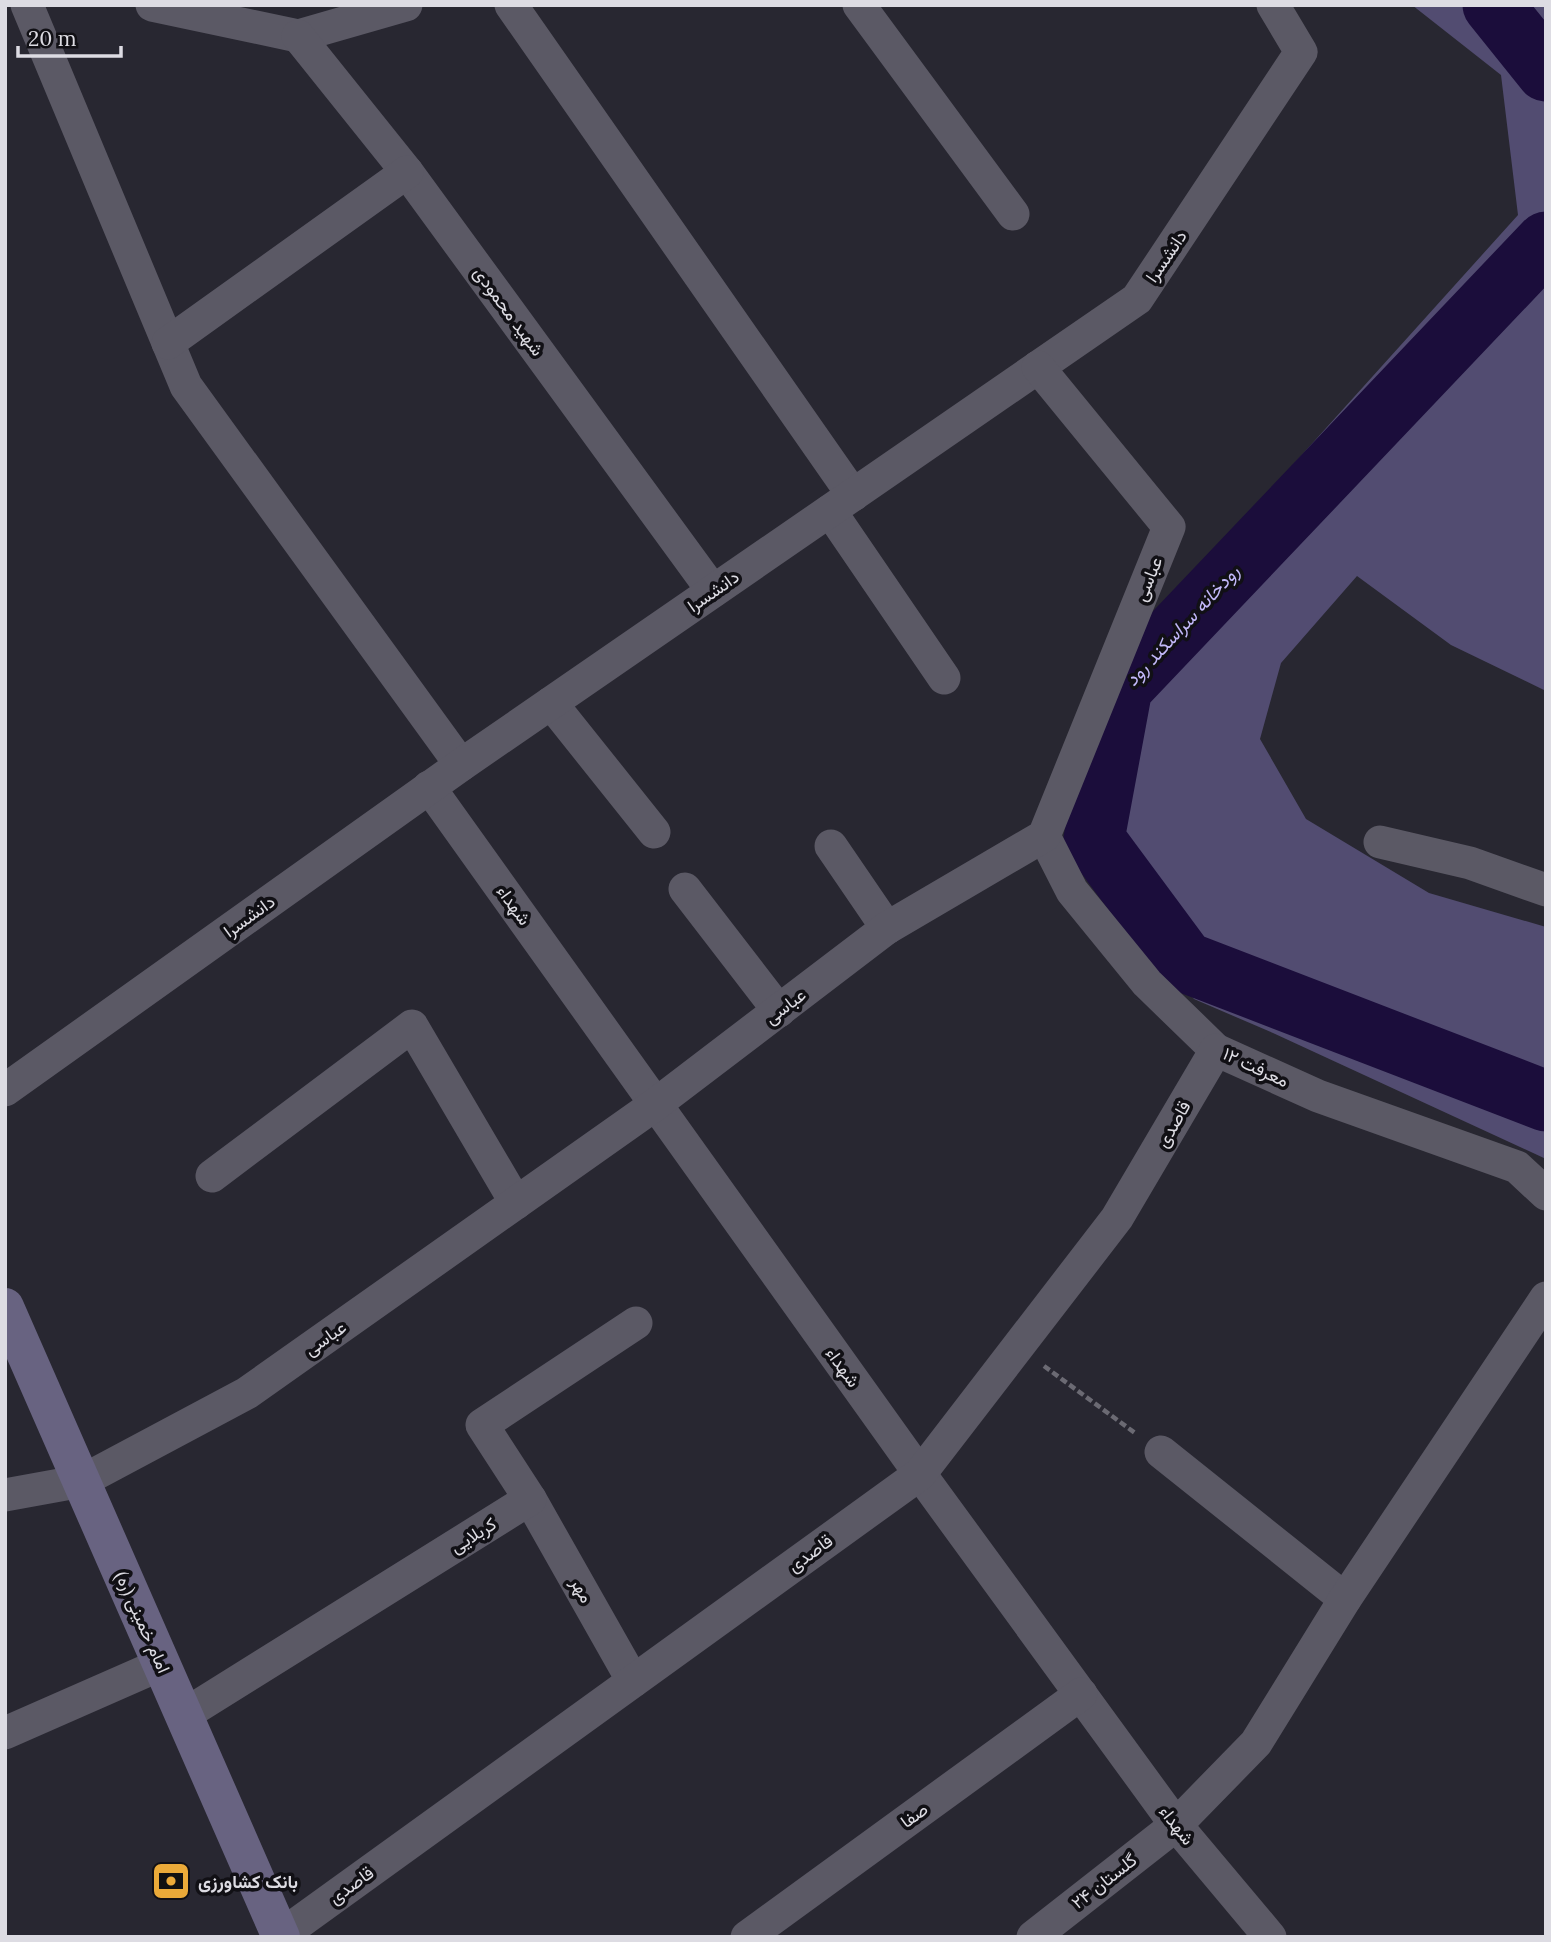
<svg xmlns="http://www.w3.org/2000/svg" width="1551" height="1942" font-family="Lora,Vazirmatn,serif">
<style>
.green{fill:#524c71}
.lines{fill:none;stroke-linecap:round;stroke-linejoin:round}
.river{stroke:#1b0d3b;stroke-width:61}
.path{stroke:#6b6a73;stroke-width:4.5;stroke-dasharray:7 3.5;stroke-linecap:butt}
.street{stroke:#5b5965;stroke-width:33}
.secondary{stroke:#686381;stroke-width:38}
.labels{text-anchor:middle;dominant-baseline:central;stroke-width:7;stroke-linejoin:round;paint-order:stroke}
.street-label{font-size:18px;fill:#dddce3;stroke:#111015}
.poi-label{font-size:18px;font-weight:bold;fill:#dddce3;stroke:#111015;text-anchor:start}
.water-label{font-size:19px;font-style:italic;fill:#c2b8f9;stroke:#111015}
</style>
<rect width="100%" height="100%" fill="#282731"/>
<!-- green -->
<path class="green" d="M1412,5H1546V691L1451,645L1357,576L1281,663L1260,739L1306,819L1429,893L1546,927V1159L1273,1033L1194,999L1107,894L1086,790L1163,609L1518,215L1501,75Z"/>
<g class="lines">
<!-- river -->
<g class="river">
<path d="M1493,5L1546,71"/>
<path d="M1546,242L1122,688L1094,839L1185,962L1546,1101"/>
</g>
<!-- path -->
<path class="path" d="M1044,1366L1135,1433"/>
<!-- street -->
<g class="street">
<path d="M27,5L186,386L461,765"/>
<path d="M152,5L298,36L406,5"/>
<path d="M511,5L853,495"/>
<path d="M859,5L1013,214"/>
<path d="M298,36L407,172L713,591"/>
<path d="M168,343L407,172"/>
<path d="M830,511L944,678"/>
<path d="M551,703L654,832"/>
<path d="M429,787L920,1474L1176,1825L1270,1937"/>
<path d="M1044,836L1072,891L1147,983L1216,1050L1318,1096L1517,1167L1546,1194"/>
<path d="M1380,842L1470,863L1546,890"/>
<path d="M831,846L887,928"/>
<path d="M685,889L779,1011"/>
<path d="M5,1090L461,765L1137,299L1301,52L1273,5"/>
<path d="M212,1176L412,1026L516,1203"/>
<path d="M1161,1452L1345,1599"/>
<path d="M5,1495L82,1481L247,1393L656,1104L887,928L1044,836L1169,527L1038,367"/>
<path d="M530,1499L633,1681"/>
<path d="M184,1715L530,1499L482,1425L636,1323"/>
<path d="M5,1733L162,1664"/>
<path d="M279,1937L920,1474L1117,1218L1216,1050"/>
<path d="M747,1937L1081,1694"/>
<path d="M1033,1937L1176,1825L1256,1743L1345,1599L1546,1298"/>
</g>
<!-- secondary -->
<path class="secondary" d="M5,1307L281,1937"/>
</g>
<!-- icons -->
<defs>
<symbol id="bank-square" viewBox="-11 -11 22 22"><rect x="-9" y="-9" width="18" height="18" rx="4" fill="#ebaa39" stroke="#111015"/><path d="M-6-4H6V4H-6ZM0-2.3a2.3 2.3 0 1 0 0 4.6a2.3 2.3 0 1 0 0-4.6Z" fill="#111"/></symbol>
</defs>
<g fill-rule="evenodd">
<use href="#bank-square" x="149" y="1859" width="44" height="44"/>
</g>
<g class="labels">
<!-- street labels -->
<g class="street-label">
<text transform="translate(1166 256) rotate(-56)">دانشسرا</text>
<text transform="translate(509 311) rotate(54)">شهید محمودی</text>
<text transform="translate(1148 579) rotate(-68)">عباسی</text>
<text transform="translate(713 591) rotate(-35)">دانشسرا</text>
<text transform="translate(514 905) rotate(54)">شهداء</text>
<text transform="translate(249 916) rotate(-36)">دانشسرا</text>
<text transform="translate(785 1006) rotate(-37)">عباسی</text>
<text transform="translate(1256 1067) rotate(25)">معرفت ۱۲</text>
<text transform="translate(1173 1124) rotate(-60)">قاصدی</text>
<text transform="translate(325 1338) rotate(-35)">عباسی</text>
<text transform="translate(843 1367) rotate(54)">شهداء</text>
<text transform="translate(473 1535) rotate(-32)">کربلایی</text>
<text transform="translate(810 1553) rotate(-36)">قاصدی</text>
<text transform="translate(582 1590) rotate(60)">مهر</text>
<text transform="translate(143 1622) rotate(66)">امام خمینی (ره)</text>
<text transform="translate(914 1815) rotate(-36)">صفا</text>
<text transform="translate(1177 1825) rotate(52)">شهداء</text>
<text transform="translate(1104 1881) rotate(-38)">گلستان ۲۴</text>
<text transform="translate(351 1885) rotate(-36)">قاصدی</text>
</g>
<!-- poi labels -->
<g class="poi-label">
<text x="198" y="1881">بانک کشاورزی</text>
</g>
<!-- water labels -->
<g class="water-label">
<text transform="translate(1182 625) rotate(-47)">رودخانه سراسکند رود</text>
</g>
</g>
<!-- border -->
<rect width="1551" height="1942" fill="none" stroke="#dddce3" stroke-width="14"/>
<!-- scale -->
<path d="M18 46v10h103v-10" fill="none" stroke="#dddce3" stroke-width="3.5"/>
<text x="28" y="46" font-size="21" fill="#dddce3" stroke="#111015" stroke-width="5" paint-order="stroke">20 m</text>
</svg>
